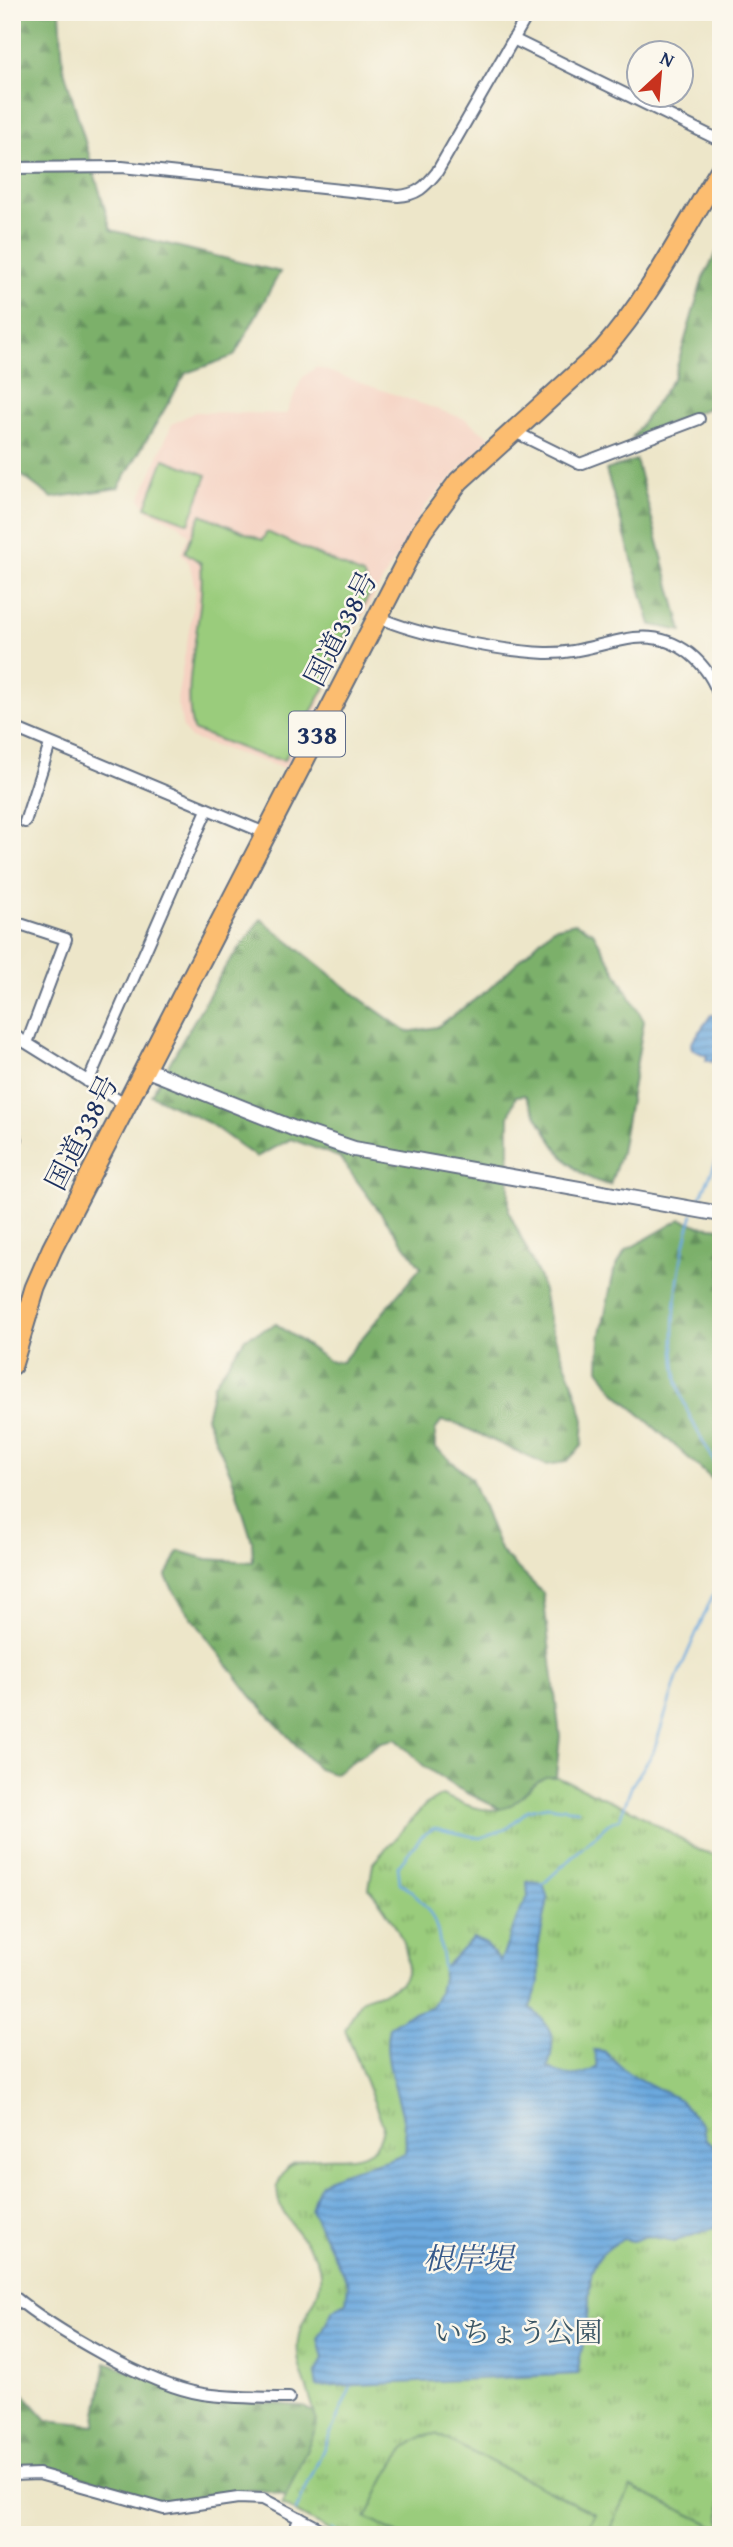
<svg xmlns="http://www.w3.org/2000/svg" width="733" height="2547" font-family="'Gentium Book Plus','Noto Serif JP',serif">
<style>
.built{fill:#f5d2c2}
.forest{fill:url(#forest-firs);stroke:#4b7064;stroke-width:2}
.park{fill:url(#park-tufts);stroke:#5a7e6c;stroke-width:2}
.pitch{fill:#9acc7b;stroke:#5a7e6c;stroke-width:2}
.water{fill:url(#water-rules);stroke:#446c9e;stroke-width:2}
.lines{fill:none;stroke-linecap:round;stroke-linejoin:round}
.stream{stroke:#6ca9de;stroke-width:2.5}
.minor-casing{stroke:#646f83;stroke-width:14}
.tertiary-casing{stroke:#646f83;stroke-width:18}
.trunk-casing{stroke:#646f83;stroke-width:23}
.minor{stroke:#fff;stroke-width:10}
.tertiary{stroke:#fff;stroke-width:14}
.trunk{stroke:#fcbd6f;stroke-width:19}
.labels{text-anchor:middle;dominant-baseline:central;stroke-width:5;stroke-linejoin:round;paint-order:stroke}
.shield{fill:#fbf7ec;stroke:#5e6b89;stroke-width:2}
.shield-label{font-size:26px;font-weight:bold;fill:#1b2f5e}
.street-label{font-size:28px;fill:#1b2f5e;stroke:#fbf7ec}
.park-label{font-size:28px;fill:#3b5665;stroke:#fbf7ec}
.water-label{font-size:30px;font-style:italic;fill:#375a8b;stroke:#fbf7ec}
</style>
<defs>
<pattern id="forest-firs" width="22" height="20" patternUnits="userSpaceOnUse" patternTransform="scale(1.75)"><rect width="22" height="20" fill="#7bb06b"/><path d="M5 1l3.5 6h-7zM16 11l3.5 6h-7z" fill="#64905b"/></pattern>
<pattern id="park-tufts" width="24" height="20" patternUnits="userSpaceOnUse" patternTransform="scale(1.75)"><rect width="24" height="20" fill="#9acc7b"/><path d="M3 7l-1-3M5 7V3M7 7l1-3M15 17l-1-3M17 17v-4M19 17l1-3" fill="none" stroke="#7da668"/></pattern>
<pattern id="water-rules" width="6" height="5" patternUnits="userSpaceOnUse" patternTransform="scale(1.75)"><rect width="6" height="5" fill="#6ca9de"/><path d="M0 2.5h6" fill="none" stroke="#588ab7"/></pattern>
</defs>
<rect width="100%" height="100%" fill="#fbf7ec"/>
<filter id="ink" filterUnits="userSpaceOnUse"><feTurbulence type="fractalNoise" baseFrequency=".0143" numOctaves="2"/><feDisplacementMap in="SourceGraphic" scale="14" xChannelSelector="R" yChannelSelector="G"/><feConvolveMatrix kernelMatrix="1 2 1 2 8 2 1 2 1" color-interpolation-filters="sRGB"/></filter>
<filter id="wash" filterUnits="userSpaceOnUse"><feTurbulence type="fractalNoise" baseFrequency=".00686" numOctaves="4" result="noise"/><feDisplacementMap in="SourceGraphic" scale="28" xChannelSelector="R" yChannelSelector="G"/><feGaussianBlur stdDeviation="1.57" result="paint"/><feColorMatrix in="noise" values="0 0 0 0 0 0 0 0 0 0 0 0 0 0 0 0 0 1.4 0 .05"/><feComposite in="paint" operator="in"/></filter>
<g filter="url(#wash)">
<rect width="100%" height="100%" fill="#ede6c9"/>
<!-- built -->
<path class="built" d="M316,367L465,419L490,437L425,507L342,652L319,706L288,766L283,768L190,738L183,728L177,699L196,591L189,563L181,553L189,535L179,525L149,511L140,499L172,424L195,412L286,414L302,378Z"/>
<!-- forest -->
<g class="forest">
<path d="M12,12H60L63,66L111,230L280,272L234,356L186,373L118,488L52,498L12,468Z"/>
<path d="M721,245V403L632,438L674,377L703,278Z"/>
<path d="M636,460L682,631L651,625L606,470Z"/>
<path d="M261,919L362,1000L407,1032L437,1027L488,990L553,928L575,923L593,932L644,1021L621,1152L610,1185C564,1176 547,1132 525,1095L516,1096L509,1116V1212L540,1278L551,1327L573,1383L584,1420L582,1446L566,1462L546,1465L455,1423L441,1421L435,1431V1447L471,1478L501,1552L543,1593L560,1736L556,1776L543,1802L500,1809L459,1789L425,1767L396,1739L381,1742L334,1774L318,1769L251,1696L179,1600L166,1577L179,1551L207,1559L253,1562L252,1541L232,1477L206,1417L214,1384L245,1338L276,1324L329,1361L342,1362L421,1267L339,1157L291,1139L256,1157L209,1123L151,1095L224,969Z"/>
<path d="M681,1219L700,1226L721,1228V1487L615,1392L599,1369L600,1338L614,1271L625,1251Z"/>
<path d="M106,2362L202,2399L303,2406L330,2422L295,2499C241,2477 215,2502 163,2503C152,2503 138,2496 127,2492C91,2480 51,2462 12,2469V2381L47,2420L95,2425Z"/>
</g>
<!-- park -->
<path class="park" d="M545,1777H557L630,1809L699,1850L721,1857V2535H337L282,2505L316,2428C316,2398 294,2372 298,2340C301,2312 326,2298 319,2267C312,2238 264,2211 281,2177C300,2135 377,2185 383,2125L345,2029L361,2000C374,1993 396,1992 404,1978C419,1954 384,1906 369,1889L373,1863L425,1805L442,1795C463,1804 490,1817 511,1805C524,1797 530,1785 545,1777Z"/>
<!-- pitch -->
<g class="pitch">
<path d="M164,459L207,475L189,523L146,507Z"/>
<path d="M201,514L262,540L267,532L363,575L371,592L336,651L324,689L284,760L262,756L193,730C180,676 206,618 201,563L185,552Z"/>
<path d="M436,2434L595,2514L583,2535H400L366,2518C383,2487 396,2437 436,2434Z"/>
<path d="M631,2487L721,2529V2535H607Z"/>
</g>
<!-- water -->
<g class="water">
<path d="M711,1015H721V1063L715,1057L712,1062L706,1060L707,1056L692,1049L691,1044Z"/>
<path d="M527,1882L543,1883L548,1899L538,1948L539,1984L530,2007C553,2029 557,2036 548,2067C565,2078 581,2078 597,2067L594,2050L604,2051L628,2073L680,2100L702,2125L706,2140L721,2152V2219L717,2227L676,2241L646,2236L633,2241L623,2239C580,2262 593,2284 587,2325C584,2342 579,2357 578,2374L317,2387L315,2375L323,2359L318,2339L333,2310L346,2303L348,2284L311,2210C313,2203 315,2194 318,2188C331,2169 381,2166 405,2153C411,2111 379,2069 389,2027L406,2016L431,2007L439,1993L444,1968L473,1938L486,1944L500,1961C511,1939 515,1915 528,1897Z"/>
</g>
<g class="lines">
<!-- stream -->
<g class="stream">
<path d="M697,1205L721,1150"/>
<path d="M693,1214C677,1261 667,1344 680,1391C688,1419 708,1448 721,1474"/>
<path d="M542,1885L608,1824L620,1818L632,1785L653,1753L678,1675L715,1590L721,1532"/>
<path d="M444,1971C437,1925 439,1912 400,1883L398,1866L421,1837L434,1828L480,1838L506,1829L528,1810L547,1806L578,1810"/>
<path d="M296,2511L351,2387"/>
<path d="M332,2529L343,2535"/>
</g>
</g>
</g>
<g filter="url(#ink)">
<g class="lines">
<defs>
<g id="minor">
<path d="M513,39L721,141"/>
<path d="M12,168L122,167L398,196C417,195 425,187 437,172L529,12"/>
<path d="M513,431L580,464L699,419"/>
<path d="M378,617C416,635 502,651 545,653C577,654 604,642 634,638C677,633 710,663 721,702"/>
<path d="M12,727L265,833"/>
<path d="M25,822L50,744"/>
<path d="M14,922L66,939L27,1043"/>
<path d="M12,1034L126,1105"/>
<path d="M88,1082L207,810"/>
<path d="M12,1137L17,1139"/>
<path d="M12,2295C53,2329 150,2386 203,2394C231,2398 260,2398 289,2398"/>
<path d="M12,2475L39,2474L164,2509L238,2498L263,2499L332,2535"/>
<path d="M292,2535L300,2518"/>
</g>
<path id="tertiary" d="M145,1069L295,1129L354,1149L721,1214"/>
<path id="trunk" d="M12,1365L35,1288L52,1249L422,531L459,481L603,350C651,296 683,231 721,169"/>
</defs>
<!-- minor casing -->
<use href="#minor" class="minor-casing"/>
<!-- tertiary casing -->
<use href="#tertiary" class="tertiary-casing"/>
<!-- trunk casing -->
<use href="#trunk" class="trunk-casing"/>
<!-- minor -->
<use href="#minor" class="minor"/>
<!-- tertiary -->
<use href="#tertiary" class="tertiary"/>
<!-- trunk -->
<use href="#trunk" class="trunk"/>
</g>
</g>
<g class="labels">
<!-- shield labels -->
<rect class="shield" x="289" y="711.5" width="56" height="45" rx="5"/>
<g class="shield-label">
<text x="317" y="734">338</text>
</g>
<!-- street labels -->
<g class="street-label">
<text transform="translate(340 628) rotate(-63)">国道338号</text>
<text transform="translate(81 1132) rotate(-63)">国道338号</text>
</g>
<!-- park labels -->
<g class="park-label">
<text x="518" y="2331">いちょう公園</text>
</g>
<!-- water labels -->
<g class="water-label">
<text x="468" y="2258">根岸堤</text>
</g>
</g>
<!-- margin -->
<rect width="733" height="2547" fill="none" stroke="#fbf7ec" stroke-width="42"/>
<!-- north arrow -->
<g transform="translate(660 74) rotate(26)"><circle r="33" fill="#fbf7ec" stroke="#a1a7b3" stroke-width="2"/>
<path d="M0-5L12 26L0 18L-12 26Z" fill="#c8321e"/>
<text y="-10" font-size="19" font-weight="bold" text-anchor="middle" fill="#1b2f5e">N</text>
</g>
</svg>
